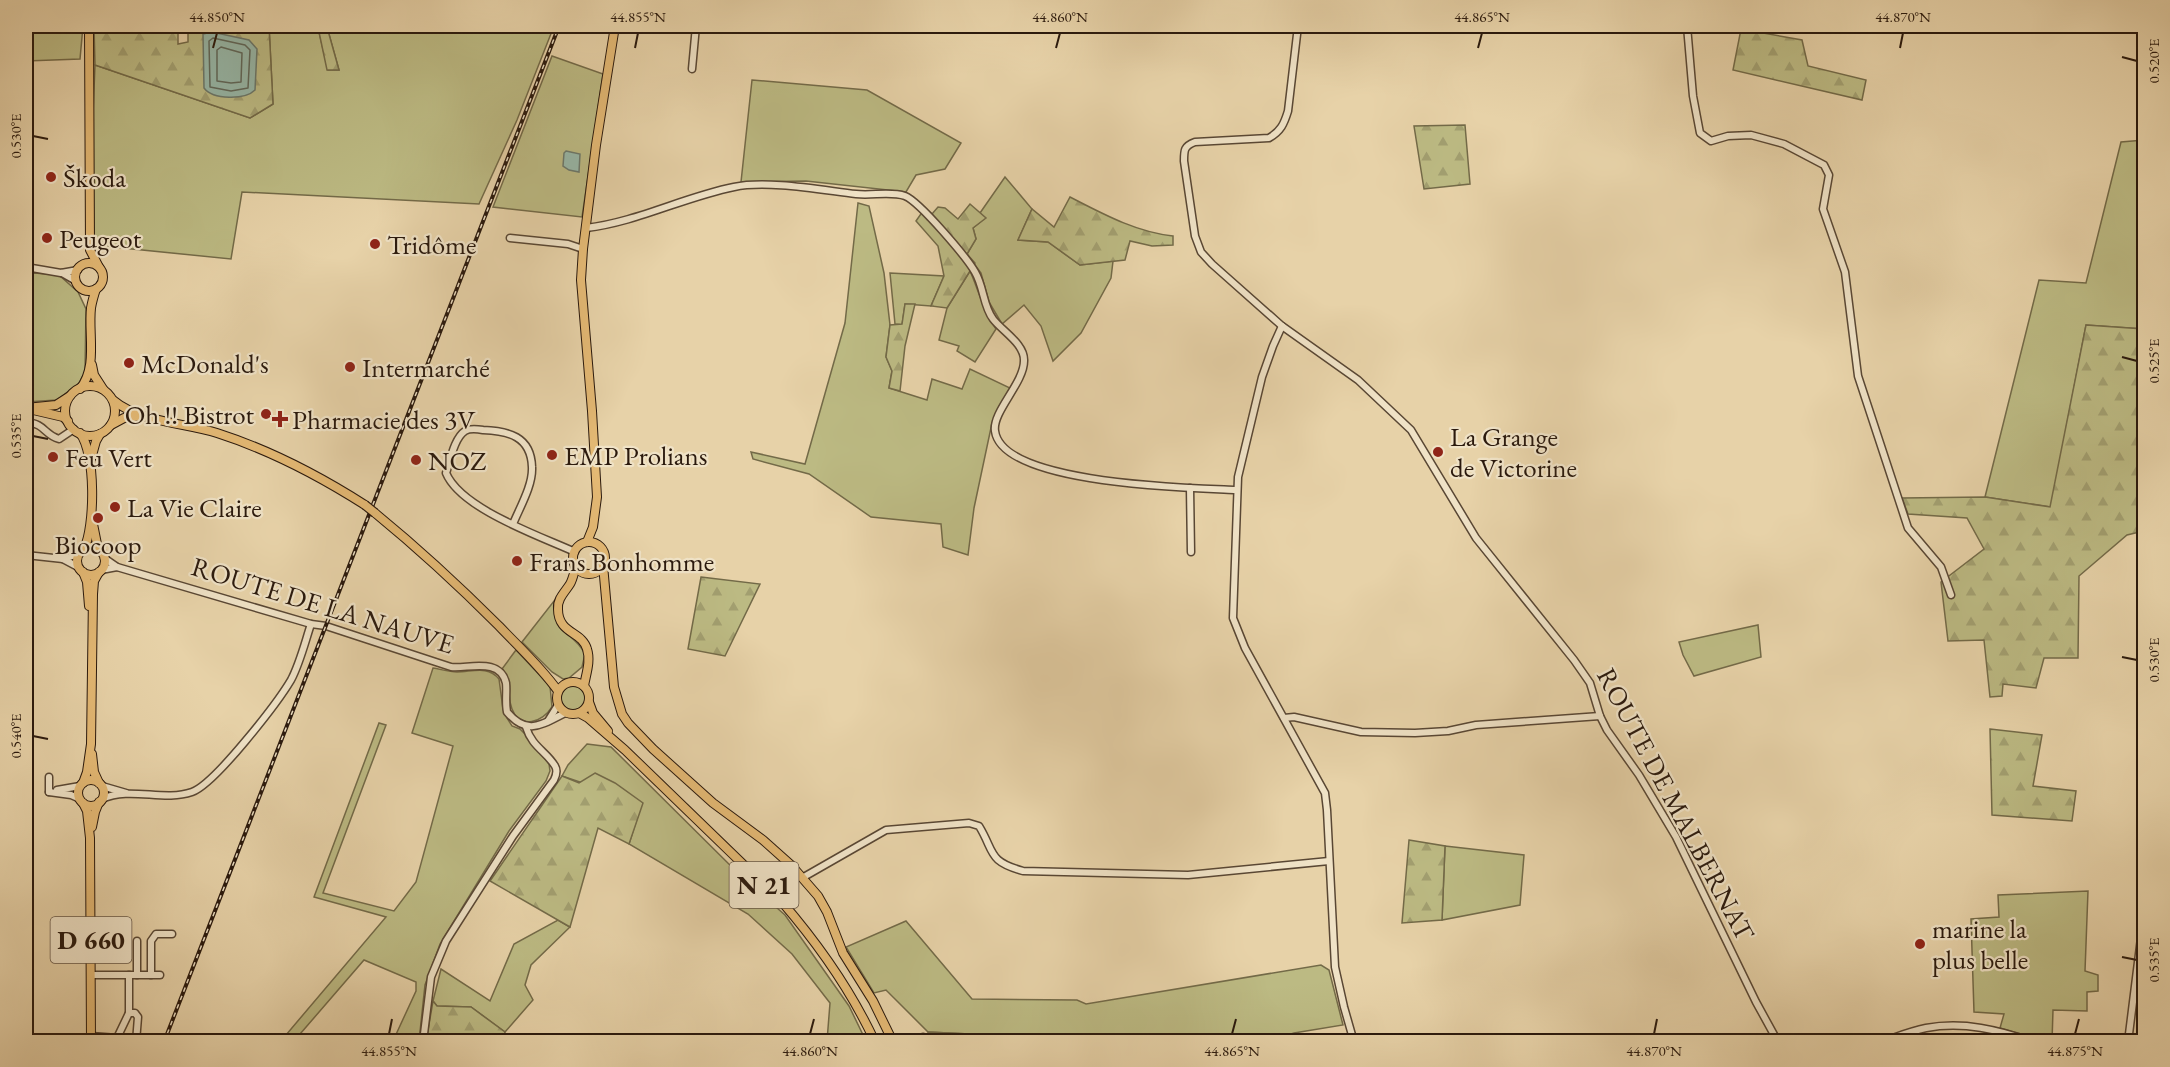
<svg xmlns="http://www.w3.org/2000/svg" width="2170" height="1067" font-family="'EB Garamond',serif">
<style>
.green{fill:#bcba83;stroke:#736a48;stroke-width:1.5}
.forest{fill:url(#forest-firs);stroke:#736a48;stroke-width:1.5}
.water{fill:#97b8a9;stroke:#6b786b;stroke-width:1.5}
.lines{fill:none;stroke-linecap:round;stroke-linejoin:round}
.shore{stroke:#60685b;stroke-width:1.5}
.minor-casing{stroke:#594734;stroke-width:9}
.major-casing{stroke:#2a190d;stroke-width:10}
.minor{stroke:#efe2c6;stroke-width:6}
.major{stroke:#e4b974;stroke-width:8}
.rail-casing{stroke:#2a190d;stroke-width:4}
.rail{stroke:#efe2c6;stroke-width:1.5;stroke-dasharray:4.5;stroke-linecap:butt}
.major-bridge-casing{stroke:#2a190d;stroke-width:10;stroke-linecap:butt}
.major-bridge{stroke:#e4b974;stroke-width:8}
.ticks{fill:none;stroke:#2a190d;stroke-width:2}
.poi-dot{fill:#8f2418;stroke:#efe2c6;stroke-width:2}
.labels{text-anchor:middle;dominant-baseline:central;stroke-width:4.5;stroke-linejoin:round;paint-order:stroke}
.shield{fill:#efe2c6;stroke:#655544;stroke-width:1.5}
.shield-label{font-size:26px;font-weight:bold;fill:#2a190d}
.poi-label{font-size:27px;fill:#2a190d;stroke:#efe2c6;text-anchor:start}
.street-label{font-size:27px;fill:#2a190d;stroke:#efe2c6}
.neatline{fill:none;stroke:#2a190d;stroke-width:2}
.ticks-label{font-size:15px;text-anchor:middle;fill:#2a190d}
</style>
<defs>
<pattern id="forest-firs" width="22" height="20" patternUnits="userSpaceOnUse" patternTransform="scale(1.5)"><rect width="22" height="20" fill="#bcba83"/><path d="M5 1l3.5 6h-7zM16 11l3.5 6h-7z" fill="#a29f70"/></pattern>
</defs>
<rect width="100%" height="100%" fill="#e7d2a8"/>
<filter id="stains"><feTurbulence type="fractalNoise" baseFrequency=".00333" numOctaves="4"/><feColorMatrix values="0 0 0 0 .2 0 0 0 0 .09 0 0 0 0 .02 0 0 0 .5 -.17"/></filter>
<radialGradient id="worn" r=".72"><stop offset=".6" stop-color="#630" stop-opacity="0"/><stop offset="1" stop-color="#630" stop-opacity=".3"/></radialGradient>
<!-- green -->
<g class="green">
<path d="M26,26H83L80,59L26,61Z"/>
<path d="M269,26L319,32L328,70H339L327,27L554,26L517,120L479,204L242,192L231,259L93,245L92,139L95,65L250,118L273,104Z"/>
<path d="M552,56L603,74L582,217L493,207Z"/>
<path d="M752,80L867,90L961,143L945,169L916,175L906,192L806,181L741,182Z"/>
<path d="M2144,140V329L2086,325L2051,507L1985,497L2039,280L2086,283L2121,142Z"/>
<path d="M1005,177L1032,209L1018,240L1048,242L1080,265L1113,261L1111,278L1081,333L1053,361L1041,326L1024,305L1002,324L989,302L981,273L967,254L976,239L973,228L985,218L980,213Z"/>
<path d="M858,203L869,206L884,273L890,325L886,357L892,371L889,388L927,400L932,379L962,389L970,369L1010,388L992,423L974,508L968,555L943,547L941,524L871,517L809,474L753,459L751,452L805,464L845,323Z"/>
<path d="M970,271C979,291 983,311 996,329L975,362L957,351L959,346L939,340L947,308Z"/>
<path d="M34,273L59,275L78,292L86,309L85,372L79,383L57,400L26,402V274Z"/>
<path d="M890,273L944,276L931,306L905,304L902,325L895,324Z"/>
<path d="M554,601C555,641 571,627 585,654L582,667L569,678L563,679L552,672L522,642Z"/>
<path d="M1758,625L1761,657L1694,676L1683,655L1679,642Z"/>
<path d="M516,650L550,686L552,707C543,722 520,730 512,709C505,693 516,687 502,669Z"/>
<path d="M433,668C440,669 449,672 457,672C472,672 488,665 499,679L503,709L507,718L512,726L520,729L526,735L549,764L550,771L546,781L509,831L440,944L425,985L419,1041H393L416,991V982L364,960L294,1041L280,1042L386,917L314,897L379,723L386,725L323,893L394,911L416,882L453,746L412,733Z"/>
<circle cx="573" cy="698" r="12"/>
<path d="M587,744L611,747L744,879L785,915L849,1006L866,1041H827L830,1003L792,954L748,914L629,844L642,803L562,776L568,765Z"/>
<path d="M1445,846L1524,855L1520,905L1442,920Z"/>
<path d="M2088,891L2085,971L2098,975V991L2087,992V1011L2053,1010L2052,1042L2043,1041L2000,1028L2004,1014L1974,1012L1971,919L1999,917L1998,895Z"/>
<path d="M558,920L570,927L531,965L525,985L533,1000L505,1032L471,1007L437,1006L433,1001L441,969L490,1001L514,944Z"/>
<path d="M906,921L972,999L1077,1000L1086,1004L1321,965L1329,970L1343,1025L1294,1033L1266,1042H1037L1011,1036L928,1032L886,990L874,993L846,947Z"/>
</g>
<!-- forest -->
<g class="forest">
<path d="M94,26H178V44L188,42V26H269L273,104L250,118L95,65Z"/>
<path d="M277,26L327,27L339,70H327L319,32Z"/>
<path d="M1741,29L1802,40L1808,66L1866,80L1862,100L1733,70Z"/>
<path d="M1465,125L1470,184L1424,189L1414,126Z"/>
<path d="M1070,197C1103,214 1136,232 1173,236V245L1152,246L1130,241L1125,260L1080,265L1048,242L1018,240L1032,209L1054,227Z"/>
<path d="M970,204L986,218L973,228L976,239L967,254L975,263L947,308L931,306L944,276L938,246L916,221L925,208L932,214L938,207L945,208L958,219Z"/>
<path d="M905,304H915L905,346L900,391L889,388L892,371L886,357L890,325L902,324Z"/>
<path d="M2086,325L2144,329V531L2127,535L2079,576L2078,658H2044L2036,688L2003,684L2002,696L1990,697L1984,640L1948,641L1941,582L1984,549L1967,518L1908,514L1902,498L1985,497L2050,507Z"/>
<path d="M701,577L760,584L725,656L688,649Z"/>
<path d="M1990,729L2042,735L2033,786L2076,791L2072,821L1992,815Z"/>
<path d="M595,773L615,783L643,803L629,844L598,828L570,927L490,881L562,776L579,783Z"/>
<path d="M1409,840L1445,846L1442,920L1402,923Z"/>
<path d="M433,1001L437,1006L471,1007L505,1032L502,1041L426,1042Z"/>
<path d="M928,1032L1011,1036L1036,1041H932Z"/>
</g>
<!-- water -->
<g class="water">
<path d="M212,32L249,40L257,49L255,90C245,100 213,100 204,88L203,34Z"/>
<path d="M566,151L580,154L579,172L569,170L563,166L564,153Z"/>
</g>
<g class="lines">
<!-- shore -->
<g class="shore">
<path d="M213,38L245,45L250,50L248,88L231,91L210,87L209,41Z"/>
<path d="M221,47L242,53L241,82L231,83L217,81V50Z"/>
</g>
<defs>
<g id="minor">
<path d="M1298,26L1288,111C1284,124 1281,131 1269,138L1195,142C1184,146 1184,150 1184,161L1195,236L1201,252L1212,264L1282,326L1358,380L1411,430L1476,538L1574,660L1590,683L1600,716L1607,730L1639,775L1676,837L1756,1002L1778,1042"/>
<path d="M1687,26L1693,96L1700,133L1711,141L1728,136L1751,135L1784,144L1824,165L1829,175L1823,209L1845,272L1858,376L1908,528L1941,567L1951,595"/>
<path d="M692,69L696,26"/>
<path d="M586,228C637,222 684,197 734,187C767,180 821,190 856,194C872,196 890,191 905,196C920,202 967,258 975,272C984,287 983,306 993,319C1002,331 1025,344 1024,361C1024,383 992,412 995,431C1002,485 1193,488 1236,490"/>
<path d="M510,238L568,244L583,249"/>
<path d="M26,267L61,273L78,270"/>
<path d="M62,273L76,281"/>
<path d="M1282,326L1273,346L1262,377L1238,477L1233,618L1245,648L1325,793L1327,810L1335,967L1344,1007L1354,1042"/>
<path d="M26,422C46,424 43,434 59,439L74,429"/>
<path d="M1190,488L1191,552"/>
<path d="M513,524C520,507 533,485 532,467C531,436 508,431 483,430C477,429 470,428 465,431C454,438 450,462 446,473C461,509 540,536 575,552"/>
<path d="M26,555L63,559L78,567"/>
<path d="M104,558L117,567L311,624L326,626L451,667C468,669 500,657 506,683C507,692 505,702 507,712C527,736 541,725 565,713"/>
<path d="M63,559L79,554"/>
<path d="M101,570L117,567"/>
<path d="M1284,718L1294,717L1361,732L1415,733L1448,731L1476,725L1600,716"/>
<path d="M548,721L558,705"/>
<path d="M102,786L126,793"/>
<path d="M57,790L80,786"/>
<path d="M49,792L71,795L80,799"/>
<path d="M49,792V777"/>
<path d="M102,799C131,786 163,802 192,792C215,784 278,702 291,680C300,663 305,642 311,624"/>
<path d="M802,878L886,830L969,823L979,826C995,852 987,861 1023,871L1188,875L1329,861"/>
<path d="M137,941V975"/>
<path d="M91,975H160"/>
<path d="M151,975V941L156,934H172"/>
<path d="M129,1013H135L138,1017L136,1042"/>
<path d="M91,1036L117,1038L129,1013V975"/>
<path d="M423,1042L431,977L446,941L513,836L554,780C556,776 558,771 555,766C546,751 532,747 526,727"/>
<path d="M906,1042L923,1037L929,1042"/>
<path d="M1881,1042C1896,1037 1911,1031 1926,1028C1964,1021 1998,1030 2034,1042"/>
<path d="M2128,1042L2144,914"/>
</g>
<g id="major">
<path d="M89,26L90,250L99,267"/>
<circle cx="89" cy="277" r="14"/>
<path d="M92,365L94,375L103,389"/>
<circle cx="90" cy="411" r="25"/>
<path d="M80,389C98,367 88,334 91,308C92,302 94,295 96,289"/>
<path d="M113,400C139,422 185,423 217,433C270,450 318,475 365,505"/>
<path d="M26,408L56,405L70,396"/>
<path d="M33,410L63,417L68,421"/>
<path d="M111,425L124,418L142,416"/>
<path d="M80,433C96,454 95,526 84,549"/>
<path d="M91,459L96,441L100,434"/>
<path d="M375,513C419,549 459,586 499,626C519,647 541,667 558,691"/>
<path d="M93,524L98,549"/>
<path d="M587,542L593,527L597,497L592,411L581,280L583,249L596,145L615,26"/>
<circle cx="589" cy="558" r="16"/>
<circle cx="91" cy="561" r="14"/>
<path d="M603,565L614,687L622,714L628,723L653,749L713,803L763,840L791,865L818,896L827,912L843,953L873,1001L893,1042"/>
<path d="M576,566C574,572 573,579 570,584C565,592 557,599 558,609C558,634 582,631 587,649C591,661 586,674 584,686"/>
<path d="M83,572L87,582L89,606"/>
<circle cx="573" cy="698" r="16"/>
<path d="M589,702L593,713L608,731"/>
<path d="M579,713L588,718L625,750L782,902C819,945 851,990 875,1042"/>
<path d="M92,754L94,772L99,783"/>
<circle cx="91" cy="793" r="13"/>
<path d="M83,783L87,772L91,744L93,594L94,581L99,572"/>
<path d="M83,803L87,811L90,838L91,1042"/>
<path d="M92,827L95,812L99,802"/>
</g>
</defs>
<!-- minor casing -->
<use href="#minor" class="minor-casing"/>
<!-- major casing -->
<use href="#major" class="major-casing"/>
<!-- minor -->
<use href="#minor" class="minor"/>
<!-- major -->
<use href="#major" class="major"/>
<defs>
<path id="rail" d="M164,1042L559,26"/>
</defs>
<!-- rail casing -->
<use href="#rail" class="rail-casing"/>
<!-- rail -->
<use href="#rail" class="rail"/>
<defs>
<path id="major-bridge" d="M365,505L375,513"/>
</defs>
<!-- major-bridge casing -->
<use href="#major-bridge" class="major-bridge-casing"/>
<!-- major-bridge -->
<use href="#major-bridge" class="major-bridge"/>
</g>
<!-- ticks -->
<path class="ticks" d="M213,48L217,33M635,48L638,33M1056,48L1060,33M1478,48L1482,33M1900,48L1903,33M2122,57L2137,61M33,136L48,139M2122,357L2137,361M33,436L48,439M2122,657L2137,660M33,736L48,739M2122,957L2137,960M389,1034L392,1019M810,1034L814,1019M1232,1034L1236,1019M1654,1034L1657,1019M2075,1034L2079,1019"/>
<!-- markers -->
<g class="poi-dot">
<circle cx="51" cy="177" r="6"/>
<circle cx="47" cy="238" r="6"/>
<circle cx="375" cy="244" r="6"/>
<circle cx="129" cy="363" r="6"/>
<circle cx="350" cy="367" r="6"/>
<circle cx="266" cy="414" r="6"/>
<path d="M277 410h6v6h6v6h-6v6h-6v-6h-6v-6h6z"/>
<circle cx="1438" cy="452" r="6"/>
<circle cx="552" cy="455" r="6"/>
<circle cx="53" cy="457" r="6"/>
<circle cx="416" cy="460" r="6"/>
<circle cx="115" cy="507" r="6"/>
<circle cx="98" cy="518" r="6"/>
<circle cx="517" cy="561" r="6"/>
<circle cx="1920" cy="944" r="6"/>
</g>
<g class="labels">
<!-- shield labels -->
<g class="shield">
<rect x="729.5" y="862" width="69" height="46" rx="4.5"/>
<rect x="50.5" y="917" width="81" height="46" rx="4.5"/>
</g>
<g class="shield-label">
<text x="764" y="885">N 21</text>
<text x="91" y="940">D 660</text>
</g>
<!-- poi labels -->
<g class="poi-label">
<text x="63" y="177">Škoda</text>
<text x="59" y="238">Peugeot</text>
<text x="387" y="244">Tridôme</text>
<text x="141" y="363">McDonald's</text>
<text x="362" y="367">Intermarché</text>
<text x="254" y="414" text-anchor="end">Oh !! Bistrot</text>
<text x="292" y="419">Pharmacie des 3V</text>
<text x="1450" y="436">La Grange<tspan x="1450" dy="31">de Victorine</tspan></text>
<text x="564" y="455">EMP Prolians</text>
<text x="65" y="457">Feu Vert</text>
<text x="428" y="460">NOZ</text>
<text x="127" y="507">La Vie Claire</text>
<text x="98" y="544" text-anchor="middle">Biocoop</text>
<text x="529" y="561">Frans Bonhomme</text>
<text x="1932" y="928">marine la<tspan x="1932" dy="31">plus belle</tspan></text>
</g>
<!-- street labels -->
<g class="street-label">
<text transform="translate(323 605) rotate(17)">ROUTE DE LA NAUVE</text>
<text transform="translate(1676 804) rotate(62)">ROUTE DE MALBERNAT</text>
</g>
</g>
<!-- margin -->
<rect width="2170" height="1067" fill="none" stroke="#e7d2a8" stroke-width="66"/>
<rect x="33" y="33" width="2104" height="1001" class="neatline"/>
<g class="ticks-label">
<text x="217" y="22">44.850°N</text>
<text x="638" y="22">44.855°N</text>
<text x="1060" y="22">44.860°N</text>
<text x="1482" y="22">44.865°N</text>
<text x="1903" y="22">44.870°N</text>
<text transform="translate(2154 61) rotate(-90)" y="5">0.520°E</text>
<text transform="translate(16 136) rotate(-90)" y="5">0.530°E</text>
<text transform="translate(2154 361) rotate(-90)" y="5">0.525°E</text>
<text transform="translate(16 436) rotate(-90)" y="5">0.535°E</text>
<text transform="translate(2154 660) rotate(-90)" y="5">0.530°E</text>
<text transform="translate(16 736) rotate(-90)" y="5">0.540°E</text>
<text transform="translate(2154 960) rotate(-90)" y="5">0.535°E</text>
<text x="389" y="1056">44.855°N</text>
<text x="810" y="1056">44.860°N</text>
<text x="1232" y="1056">44.865°N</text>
<text x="1654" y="1056">44.870°N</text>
<text x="2075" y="1056">44.875°N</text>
</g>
<rect width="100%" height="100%" filter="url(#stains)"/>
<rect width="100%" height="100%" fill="url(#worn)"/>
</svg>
